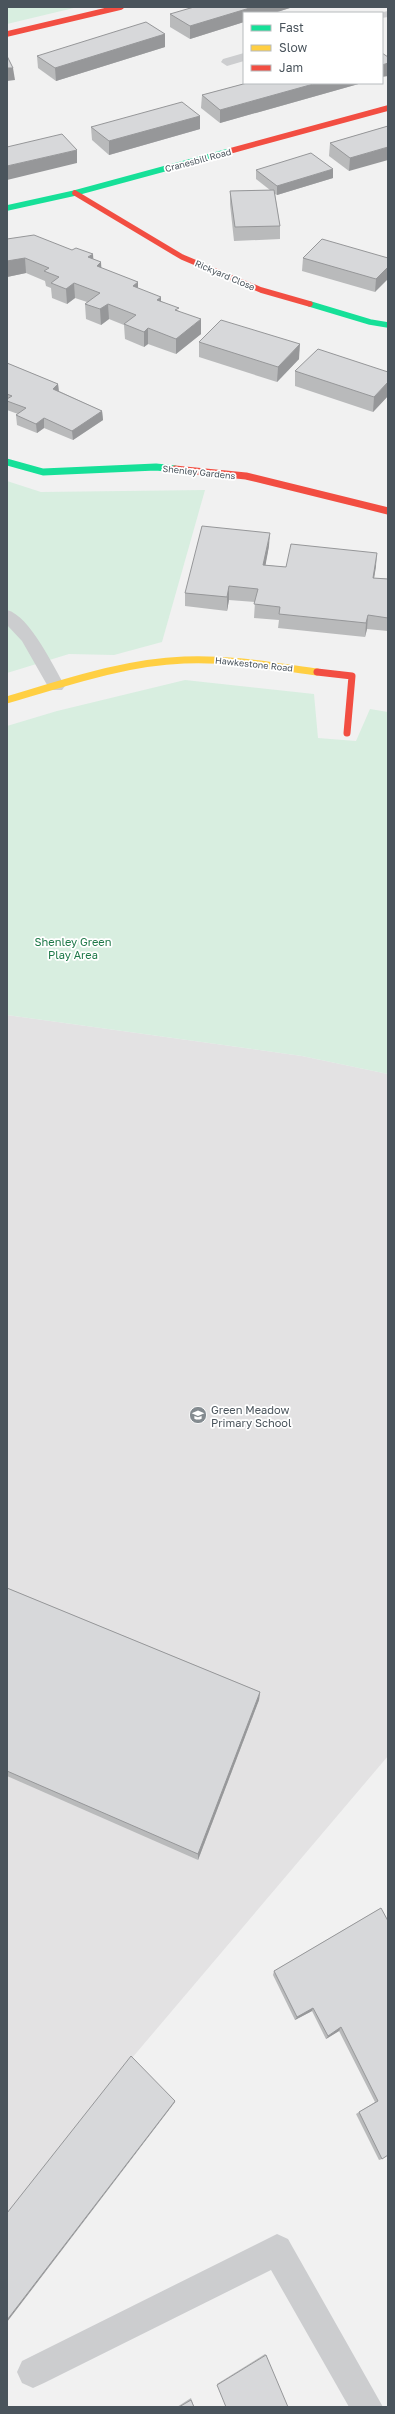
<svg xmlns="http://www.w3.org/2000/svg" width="395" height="2414" font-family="'Golos Text',sans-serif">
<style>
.education{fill:#e3e2e3}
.green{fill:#d8eee0}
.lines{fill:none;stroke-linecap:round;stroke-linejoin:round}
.lane{fill:#cccdcf;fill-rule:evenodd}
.street{fill:#cccdcf;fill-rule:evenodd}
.fast-far1{stroke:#16e098;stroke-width:5.5}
.fast{stroke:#16e098;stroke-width:7}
.slow{stroke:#ffcf43;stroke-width:7}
.jam-far1{stroke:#f24e42;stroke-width:5.5}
.jam{stroke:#f24e42;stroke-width:7}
.wall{fill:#b9babb}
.shaded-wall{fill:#969799}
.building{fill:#d7d8da;stroke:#969799}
.labels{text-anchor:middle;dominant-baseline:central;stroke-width:3.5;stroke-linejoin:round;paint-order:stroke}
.far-street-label{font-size:9px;fill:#4a545c;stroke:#fff}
.park-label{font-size:11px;fill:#1f7949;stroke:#fff}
.poi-label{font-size:11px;fill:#4a545c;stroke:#fff;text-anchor:start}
</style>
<rect width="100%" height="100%" fill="#f1f1f1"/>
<!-- education -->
<path class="education" d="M7,1015L302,1056L388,1074V1756L132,2058L7,2216Z"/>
<!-- green -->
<g class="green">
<path d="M7,7H78L7,24Z"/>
<path d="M7,481L41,492L205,490L162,642L114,655L69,654L7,673Z"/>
<path d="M185,680L314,694L318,738L356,741L370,709L388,712V1074L302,1056L7,1015V726L57,711Z"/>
</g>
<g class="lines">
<!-- lane -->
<g class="lane">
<path d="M388,11V17L382,18V13H378Z"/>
<path d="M244,53V61L227,66L221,62L223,59Z"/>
<path d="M277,2234L288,2239L383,2407H349L271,2270L44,2383L33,2388L22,2383L17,2372L22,2361Z"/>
</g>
<!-- street -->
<path class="street" d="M7,610C30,616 53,666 65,686L62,690H50L22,641L7,625Z"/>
<!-- fast-far1 -->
<g class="fast-far1">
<path d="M7,208L75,193L230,151"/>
<path d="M310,304L370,322L388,325"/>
</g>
<!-- fast -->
<path class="fast" d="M7,462L43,472L156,467L175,469"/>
<!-- slow -->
<path class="slow" d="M7,700C64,683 125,662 184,660C229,658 273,666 317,672"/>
<!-- jam-far1 -->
<g class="jam-far1">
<path d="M7,34L121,7"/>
<path d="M230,151L388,108"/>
<path d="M75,193L182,257L261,290L310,304"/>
</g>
<!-- jam -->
<g class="jam">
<path d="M175,469L246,476L388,511"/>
<path d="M317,672L352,676L347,733"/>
</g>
</g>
<!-- wall -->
<g class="wall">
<path d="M293,7L274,13H244V22L190,39L170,27V14Z"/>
<path d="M165,34V47L56,81L38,68L37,56Z"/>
<path d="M247,83H362L220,123L201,108L202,95Z"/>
<path d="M200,116V129L109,155L92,140L91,127Z"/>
<path d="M388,126L349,171L329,156L330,143Z"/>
<path d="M256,170L333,178L277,195L275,194L280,226V239L234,241L230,204V191L270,190L256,179Z"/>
<path d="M7,239L93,259L101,262V268L138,282V288L179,311L201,334L176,354L148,344L144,347L125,339L124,325L109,319L101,325L86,319L85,304L87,302L75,298L67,304L52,298L51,288L46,286L45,281L26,273L7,277Z"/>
<path d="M303,258H388L375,292L302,271Z"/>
<path d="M199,342L299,359L277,382L199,357Z"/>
<path d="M7,363L58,384L59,391L102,411L103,420L73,440L44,428L37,433L17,425L16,415L18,414L7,410Z"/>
<path d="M295,371L388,382V396L373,412L295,386Z"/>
<path d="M269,546L265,565L286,567L376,566L374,578L388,579V631L367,629L365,637L278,628L279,620L254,618L255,602L229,600L227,611L185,606V593Z"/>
<path d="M7,1588L260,1692L259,1700L198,1860L7,1776Z"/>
<path d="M381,1908L382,2159L379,2160L356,2114L375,2102L339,2031L326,2039L312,2011L295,2020L273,1975L274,1971Z"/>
<path d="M265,2354L266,2355L217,2385V2384Z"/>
<path d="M191,2398L194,2407H177Z"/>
</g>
<!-- shaded-wall -->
<g class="shaded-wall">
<path d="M253,7H293L274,13H244V22L190,39V26Z"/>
<path d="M165,34V47L56,81L55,68Z"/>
<path d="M388,63V76L382,77V65Z"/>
<path d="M7,68H13L15,80L7,81Z"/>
<path d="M317,83H362L220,123V110Z"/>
<path d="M200,116V129L109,155V141Z"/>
<path d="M388,147V160L349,171L350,158Z"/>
<path d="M77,150V163L7,180V166Z"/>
<path d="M333,169V178L277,195V186Z"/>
<path d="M93,254L94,269L88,257Z"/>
<path d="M25,258L26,273L7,277V261Z"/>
<path d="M101,262L102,277L97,266Z"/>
<path d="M388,267V279L375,292L376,279Z"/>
<path d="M138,282V297L133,286Z"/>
<path d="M74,283L75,298L67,304L66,289Z"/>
<path d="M161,297V312L157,300Z"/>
<path d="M108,304L109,319L101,325L100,309Z"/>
<path d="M201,319V334L176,354V339Z"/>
<path d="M148,328V344L144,347V332Z"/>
<path d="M300,344L299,359L277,382L278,367Z"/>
<path d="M388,382V396L373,412L374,397Z"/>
<path d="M58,384L59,394L53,389Z"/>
<path d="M102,411L103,420L73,440L72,431Z"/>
<path d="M44,418V428L37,433L36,424Z"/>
<path d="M270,533L269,546L263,579V565Z"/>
<path d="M377,553L376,566L372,591L373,578Z"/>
<path d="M229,586V600L227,611V597Z"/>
<path d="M368,615L367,629L365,637L366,623Z"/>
<path d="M260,1692L259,1700L198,1860V1854Z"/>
<path d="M313,2008L312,2011L295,2020L297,2017Z"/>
<path d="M341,2027L339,2031L326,2039L328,2036Z"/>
<path d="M175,2101V2102L7,2322V2320Z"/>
</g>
<!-- building -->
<g class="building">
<path d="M194,7H253L190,26L170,14Z"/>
<path d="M146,22L165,34L55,68L37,56Z"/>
<path d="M382,53L388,57V63L382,65Z"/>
<path d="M7,56L13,68H7Z"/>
<path d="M247,83H317L220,110L202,95Z"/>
<path d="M182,102L200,116L109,141L91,127Z"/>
<path d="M388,126V147L350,158L330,143Z"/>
<path d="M62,134L77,150L7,166V147Z"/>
<path d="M311,153L333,169L277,186L256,170Z"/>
<path d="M274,190L280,226L235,227L230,191Z"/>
<path d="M34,235L72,250L76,248L93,254L88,257L101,262L97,266L138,282L133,286L161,297L157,300L179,308L175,310L201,319L176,339L148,328L144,332L124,324L136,315L108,304L100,309L85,304L100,293L74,283L66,289L51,283L59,277L44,271L49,268L25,258L7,261V239Z"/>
<path d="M322,239L388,258V267L376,279L303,258Z"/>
<path d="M221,320L300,344L278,367L199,342Z"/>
<path d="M318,349L388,372V382L374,397L295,371Z"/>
<path d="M7,363L58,384L53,389L102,411L72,431L44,418L36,424L16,415L26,408L7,401V399L12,396L7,394Z"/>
<path d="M202,526L270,533L263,565L286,567L291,544L377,553L373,578L388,579V618L368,615L366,623L279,614L280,607L254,604L258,589L229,586L227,597L185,593Z"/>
<path d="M7,1588L260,1692L198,1854L7,1771Z"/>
<path d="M381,1908L388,1921V2155L382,2159L359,2112L378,2101L341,2027L328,2036L313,2008L297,2017L274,1971Z"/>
<path d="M131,2056L175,2101L7,2320V2213Z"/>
<path d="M266,2355L288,2407H226L217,2385Z"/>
<path d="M191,2400L194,2407H179Z"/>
</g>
<!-- icons -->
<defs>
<symbol id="school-disc" viewBox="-11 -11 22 22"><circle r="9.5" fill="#848b90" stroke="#fff"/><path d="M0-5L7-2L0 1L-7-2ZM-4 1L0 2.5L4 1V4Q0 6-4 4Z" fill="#fff"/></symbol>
</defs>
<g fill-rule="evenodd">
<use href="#school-disc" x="188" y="1405" width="20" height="20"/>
</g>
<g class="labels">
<!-- far-street labels -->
<g class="far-street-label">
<text transform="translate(198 160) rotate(-15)">Cranesbill Road</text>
<text transform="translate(225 275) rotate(23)">Rickyard Close</text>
<text transform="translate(199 472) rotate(6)">Shenley Gardens</text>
<text transform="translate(254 664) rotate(6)">Hawkestone Road</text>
</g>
<!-- park labels -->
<g class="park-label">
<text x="73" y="941">Shenley Green<tspan x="73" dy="13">Play Area</tspan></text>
</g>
<!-- poi labels -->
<g class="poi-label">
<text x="211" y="1409">Green Meadow<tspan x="211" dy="13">Primary School</tspan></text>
</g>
</g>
<!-- border -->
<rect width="395" height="2414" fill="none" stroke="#4a545c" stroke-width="16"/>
<!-- legend -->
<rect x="243" y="12" width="140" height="72" fill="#ffffff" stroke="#b7bbbe"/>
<rect x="251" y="25" width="20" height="6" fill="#16e098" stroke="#b7bbbe"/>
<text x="279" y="32" font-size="12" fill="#4a545c">Fast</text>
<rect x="251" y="45" width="20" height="6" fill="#ffcf43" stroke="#b7bbbe"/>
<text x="279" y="52" font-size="12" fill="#4a545c">Slow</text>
<rect x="251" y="65" width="20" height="6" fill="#f24e42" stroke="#b7bbbe"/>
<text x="279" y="72" font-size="12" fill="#4a545c">Jam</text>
</svg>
